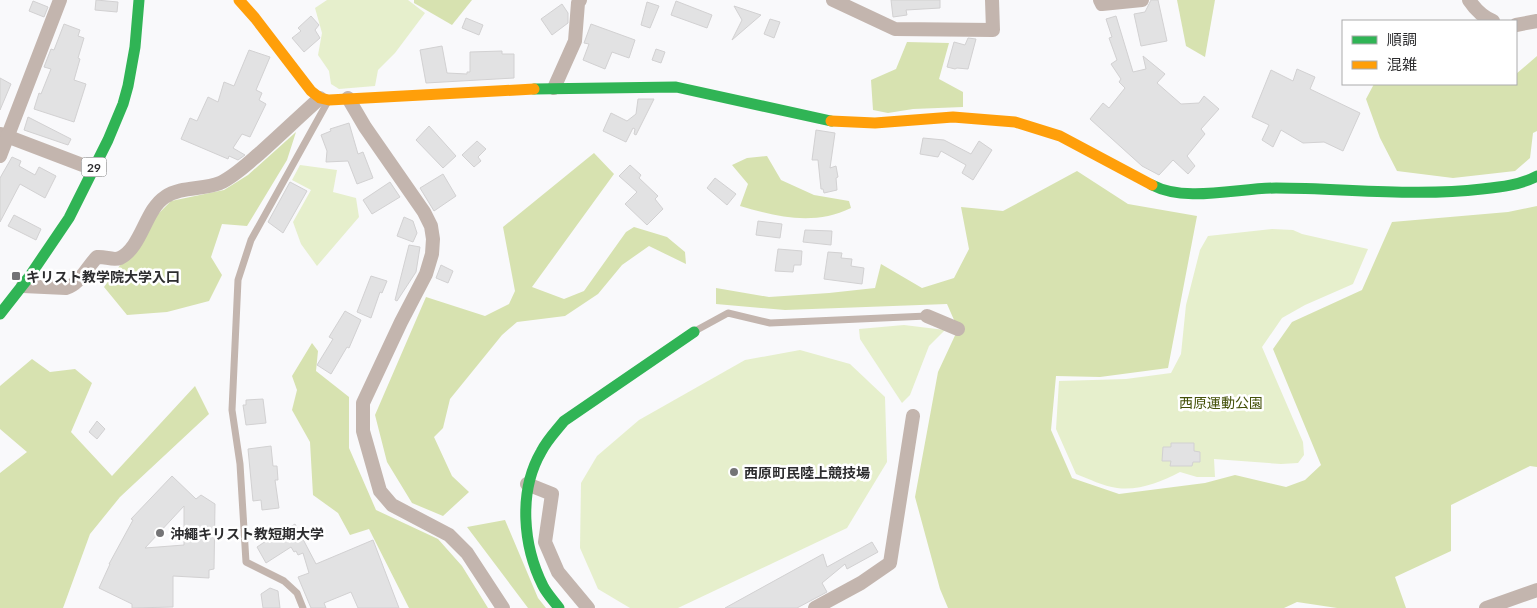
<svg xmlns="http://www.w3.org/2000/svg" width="1537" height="608" font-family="Lato,'Noto Sans JP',sans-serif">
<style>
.green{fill:#e6efcc}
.forest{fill:#d7e2b0}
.building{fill:#e2e2e3;stroke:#d2d1d2;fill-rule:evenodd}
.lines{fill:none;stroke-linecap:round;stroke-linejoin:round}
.lane{stroke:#c3b5ae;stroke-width:7}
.street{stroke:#c3b5ae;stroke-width:14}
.fast{stroke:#30b455;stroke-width:11}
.slow{stroke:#ff9f0a;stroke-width:11}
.poi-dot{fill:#747476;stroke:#fff;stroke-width:2}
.labels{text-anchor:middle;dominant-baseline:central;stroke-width:5;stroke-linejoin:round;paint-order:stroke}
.shield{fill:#fff;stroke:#6c6c6d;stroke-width:1}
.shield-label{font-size:12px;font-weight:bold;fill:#2d2d2f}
.poi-label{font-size:14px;font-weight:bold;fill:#2d2d2f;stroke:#fff;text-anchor:start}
.park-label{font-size:14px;fill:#445109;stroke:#fff}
</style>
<rect width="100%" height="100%" fill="#f9f9fb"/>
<!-- green -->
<g class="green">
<path d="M327,0H408L425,13L395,53L378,70L375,86L339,89L331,84L329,71L318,55L322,33L315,8Z"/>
<path d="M300,165L337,170L333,192L356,198L359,217L317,266L301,244L293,222L311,190L292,180Z"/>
<path d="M1272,229L1293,230L1302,234L1368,249L1353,284L1305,305L1282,318L1262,347L1303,442L1304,455L1298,463L1281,464L1214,459L1215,477H1197L1180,472C1161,482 1139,491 1117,488C1103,486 1089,479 1076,474L1056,429L1059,381L1126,379L1171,373L1181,354L1186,305L1200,250L1208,236Z"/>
<path d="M904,325L945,330L929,346L910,395L902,403L860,339L859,329Z"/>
<path d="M800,350L850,364L885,397L887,462L847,528L678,608H630L598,589L580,548L581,483L597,456L639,420L745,360Z"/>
</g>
<!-- forest -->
<g class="forest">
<path d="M414,0H472L452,25L414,3Z"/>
<path d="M1177,0H1215L1205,57L1186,46Z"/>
<path d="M907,42L949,43L939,79L963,92V107L913,109L888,113L873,110L871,80L896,69Z"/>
<path d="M1537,56V131L1533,133L1530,158L1515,171L1453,178L1397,171L1380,138L1366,99L1374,84H1516V74Z"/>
<path d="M296,132L287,160L247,226L222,224L211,257L222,275L209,301L167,312L127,315L104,287L158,214L171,201L224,190L248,175Z"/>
<path d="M594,153L614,174L532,287L564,299L584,291L626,232L634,227L667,237L685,252L686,264L649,246L622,265L598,294L565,316L517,322L502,335L450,399L443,428L434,437L452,476L469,492L443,516L412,503L387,462L375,415L426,297L485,316L509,304L515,291L503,227Z"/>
<path d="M767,156L781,180L814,195L849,201L851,208C814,226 777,217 740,206L748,184L732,165L747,158Z"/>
<path d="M1077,171L1128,204L1197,216L1168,368L1100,377L1056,376L1051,430L1072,478L1119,494L1205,483L1235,475L1286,487L1305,480L1321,465L1273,349L1292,322L1362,290L1392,222L1508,212L1537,206V467L1530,466L1451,505V551L1395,577L1406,608H1337L1297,602L1284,608H948L940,589L915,497L938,372L958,329L947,304L785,310L716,304V288L769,297L829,293L875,288L881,264L922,288L954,278L969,249L961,207L1003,211Z"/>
<path d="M312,343L318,351L316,371L349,397V448L376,510L438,539L462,566L488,608H409L369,529L350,535L338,513L313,495L310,442L292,410L297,390L292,376Z"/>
<path d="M32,359L50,372L75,369L92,383L71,432L112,476L195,386L209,414L120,497L90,534L63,608H0V473L27,452L0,429V386Z"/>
<path d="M505,520L538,598L546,608H528L467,527Z"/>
</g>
<!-- building -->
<g class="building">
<path d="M96,0L118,2L117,12L95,10Z"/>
<path d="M891,0H940V8L906,10L907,15L893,17Z"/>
<path d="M1151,0H1158L1167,41L1141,46L1134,14L1145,12Z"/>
<path d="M33,1L48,7L44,17L29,11Z"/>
<path d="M676,1L712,15L707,28L671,15Z"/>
<path d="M647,2L659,6L650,28L641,25Z"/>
<path d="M562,4L568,13V23L552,35L541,19Z"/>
<path d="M734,6L761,15L732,40L742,20Z"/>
<path d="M311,16L319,25L315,30L320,38L304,52L292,38L301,31L298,28Z"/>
<path d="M1116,16L1133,72L1146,69L1143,56L1165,74L1157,83L1181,104L1199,103L1204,96L1219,109L1201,129L1205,134L1187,156L1195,166L1188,174L1173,160L1159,175L1142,166L1090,119L1103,103L1109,108L1125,88L1119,82L1121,79L1111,64L1117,60L1109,38L1112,37L1106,19Z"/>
<path d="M466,18L483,25L479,35L462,28Z"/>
<path d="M770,19L780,22L774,38L764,34Z"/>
<path d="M64,24L80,30L78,36L84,38L78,58L80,59L74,80L86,84L74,122L34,109L39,93L41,94L51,69L44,67L51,49L54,50Z"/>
<path d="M591,24L635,40L629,58L612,52L605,69L583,60L589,44L584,43Z"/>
<path d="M968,38L976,39L968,69L957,68L955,69L947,67L954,42L965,45Z"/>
<path d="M442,46L447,73L467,74V72H470V52L502,51V54H514V78L426,83L420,50Z"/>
<path d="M656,49L665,52L661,63L652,60Z"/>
<path d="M249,50L270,57L256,90L262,93L259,100L266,104L250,137L242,134L233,148L245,155L238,160L229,156L228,159L181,139L190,118L197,121L208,97L218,102L224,82L234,86Z"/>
<path d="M1297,69L1315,77L1310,89L1360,113L1343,151L1324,142L1303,143L1281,130L1273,147L1262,140L1269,125L1252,117L1271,70L1293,81Z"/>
<path d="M0,78L11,84L0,110Z"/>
<path d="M638,99H654L636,135L634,134L635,129L633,128L626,142L603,131L611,113L627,121L636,114Z"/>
<path d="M28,117L71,139L68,145L24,130Z"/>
<path d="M349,123L358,154L363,152L373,178L357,184L348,161L326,162L327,151L321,135L331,131L330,129Z"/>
<path d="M429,126L456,156L443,168L416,140Z"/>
<path d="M816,130L835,133L830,168L836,166L838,177L836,178L837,190L824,193L823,189H821L818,160H812Z"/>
<path d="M923,138L944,140L971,154L979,141L992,150L973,180L962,173L966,165L941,151L938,157L920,154Z"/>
<path d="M477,141L486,149L478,157L481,161L474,167L462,155Z"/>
<path d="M12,157L21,161L19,166L35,175L39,167L56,176L45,198L20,184L0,222V178Z"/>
<path d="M630,165L641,175L639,178L658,196L655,199L663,209L647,225L625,204L637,192L619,176Z"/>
<path d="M443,174L456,196L434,211L420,188Z"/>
<path d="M715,178L736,194L727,205L707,188Z"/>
<path d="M290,182L307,191L283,233L268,222Z"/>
<path d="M390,182L400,197L372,214L363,200Z"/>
<path d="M14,215L41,229L36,240L8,226Z"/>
<path d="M404,217L413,221L417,233L413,242L397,236Z"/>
<path d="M758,221L782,224L780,238L756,235Z"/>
<path d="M805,230L832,231L831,245L803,242Z"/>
<path d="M409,245L420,247L416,272L397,301L395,300Z"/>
<path d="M778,249L802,251L801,265H794L793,272L775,271Z"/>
<path d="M828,252L842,253L841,258L852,259L851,266L864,268L862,284L824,279Z"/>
<path d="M441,265L453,271L448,283L436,278Z"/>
<path d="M371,276L387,281L382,293L380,292L371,318L357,312Z"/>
<path d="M345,311L361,320L349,348L347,347L331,374L317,365L333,339L329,337Z"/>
<path d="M263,399L266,423L246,425L243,405H246V400Z"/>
<path d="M97,421L105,429L97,439L89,432Z"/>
<path d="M1171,443H1194V451L1200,452V462H1193L1192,466H1170L1171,461H1162L1163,447H1171Z"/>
<path d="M271,446L273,466H277L278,480H275L279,508L262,510L261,500L253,501L248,449Z"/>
<path d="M172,476L196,499L201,495L215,504L214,569L209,570V578L173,576V607L132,608V604L99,588L110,564H109L133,520L131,519ZM184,506V545L145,548Z"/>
<path d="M295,524L316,564L373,540L399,608H358L351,592L324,603L326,608H311L298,577L309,573L303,553L298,555L296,551L294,552L291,547L266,563L257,547L278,533L279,534Z"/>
<path d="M872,542L878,552L847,569L845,564L822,583L827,592L797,608H725L823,554L827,567Z"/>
<path d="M270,588L278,591L280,608H263L261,594Z"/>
</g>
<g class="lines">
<!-- lane -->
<g class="lane">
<path d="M695,331L728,313L770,323L927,316"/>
<path d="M303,608L297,593L284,581L246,562L240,464L232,410L238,280L251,240L327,103"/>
</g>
<!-- street -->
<g class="street">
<path d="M833,0L895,29L993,30L992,0"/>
<path d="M1100,0L1102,4L1142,0"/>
<path d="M1469,0C1475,9 1483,17 1493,21"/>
<path d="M1516,25L1537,21"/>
<path d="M554,88L575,41L578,3L580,0"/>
<path d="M348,98L365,127L424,212L431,226L433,239L432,254L426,274L401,322L363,403V431L380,491L392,505L449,535L467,553L503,608"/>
<path d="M1,134L93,169"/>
<path d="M0,156L60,0"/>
<path d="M23,286L66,288C80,284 87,267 97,257C105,256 113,261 120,258C142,247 145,210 165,197C181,186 203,190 220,183C235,176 248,163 260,153C280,135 300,116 320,98"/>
<path d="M927,316L958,329"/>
<path d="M527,484L552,494L545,542L558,572L588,608"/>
<path d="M815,608L861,583L890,563L913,416"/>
<path d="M1486,608L1537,590"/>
</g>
<!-- fast -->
<g class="fast">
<path d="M534,89L676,87L831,121"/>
<path d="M1152,185C1186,203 1238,188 1276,188C1344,188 1414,197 1482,189C1501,187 1520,185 1537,176"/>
<path d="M0,314L29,277L69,218L108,140L123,104L128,86L135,47L139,0"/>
<path d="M559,608C554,601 547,594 543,586C523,546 518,492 541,452C547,440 556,431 564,421L694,332"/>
</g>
<!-- slow -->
<g class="slow">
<path d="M239,0L255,18L311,91L320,98L329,100L534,89"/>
<path d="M831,121L875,123L953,117L1015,122L1060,136L1152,185"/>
</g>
</g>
<!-- markers -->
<g class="poi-dot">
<rect x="11" y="271" width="10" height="10" rx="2.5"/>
<circle cx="734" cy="472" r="5"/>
<circle cx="160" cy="533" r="5"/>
</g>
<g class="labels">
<!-- shield labels -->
<rect class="shield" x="81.5" y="157.5" width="25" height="19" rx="4"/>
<g class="shield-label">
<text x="94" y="167">29</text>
</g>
<!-- poi labels -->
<g class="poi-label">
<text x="26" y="276">キリスト教学院大学入口</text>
<text x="744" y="472">西原町民陸上競技場</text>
<text x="170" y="533">沖繩キリスト教短期大学</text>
</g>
<!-- park labels -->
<g class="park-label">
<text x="1221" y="402">西原運動公園</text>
</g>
</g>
<!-- legend -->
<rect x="1342" y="20" width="175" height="65" fill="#ffffff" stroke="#ababac"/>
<rect x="1352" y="36" width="25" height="8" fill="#30b455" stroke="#ababac"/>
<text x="1387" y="45" font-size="15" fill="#2d2d2f">順調</text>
<rect x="1352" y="61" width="25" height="8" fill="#ff9f0a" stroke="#ababac"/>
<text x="1387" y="70" font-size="15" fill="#2d2d2f">混雑</text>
</svg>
